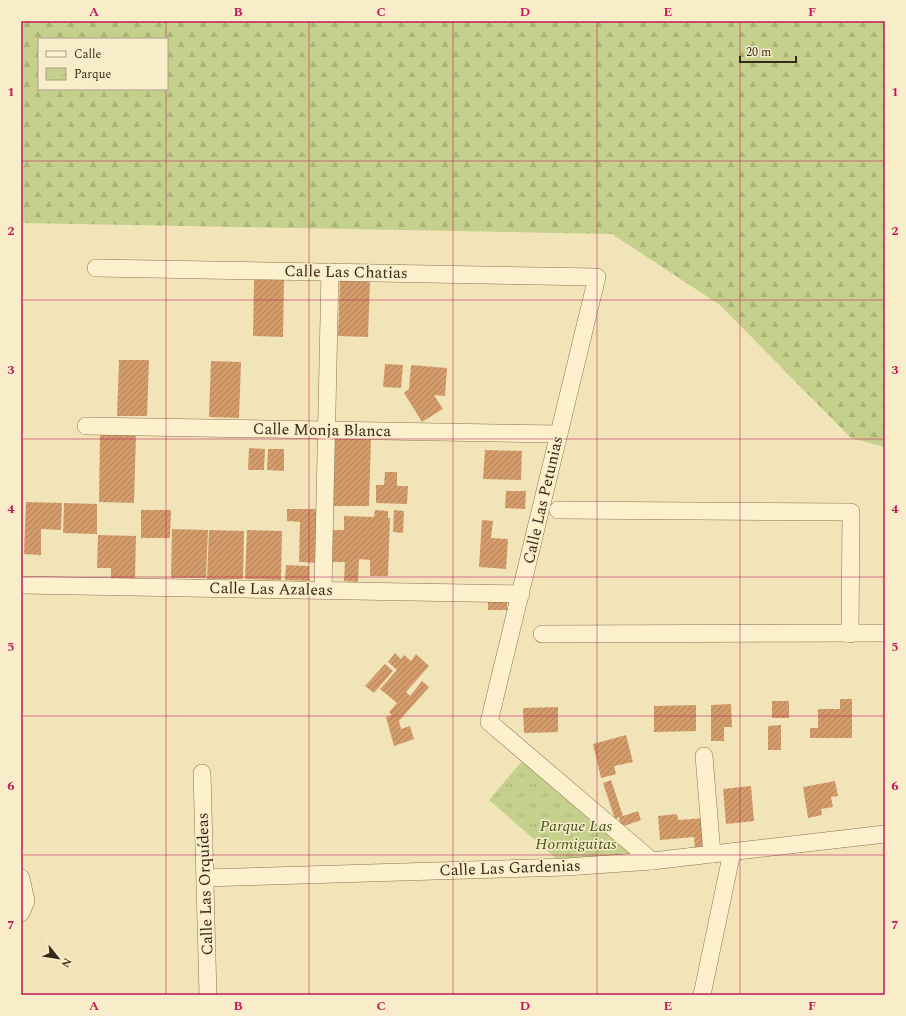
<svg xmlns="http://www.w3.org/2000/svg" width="906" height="1016" font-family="Spectral,serif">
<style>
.forest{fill:url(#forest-firs);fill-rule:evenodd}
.park{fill:url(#park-tufts)}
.building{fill:url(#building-hatch)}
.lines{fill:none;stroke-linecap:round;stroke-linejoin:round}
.street-casing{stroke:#897352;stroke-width:18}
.street{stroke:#fcf1cc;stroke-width:17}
.grid{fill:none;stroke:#c2185b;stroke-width:1;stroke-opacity:0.55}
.labels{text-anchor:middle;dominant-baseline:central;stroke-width:3;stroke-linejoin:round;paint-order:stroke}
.street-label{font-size:16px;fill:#362919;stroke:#f9edc9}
.park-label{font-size:16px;font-style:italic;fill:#44551d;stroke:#f9edc9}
.neatline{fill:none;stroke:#c2185b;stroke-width:1.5}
.grid-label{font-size:13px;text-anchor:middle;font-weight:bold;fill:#c2185b}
</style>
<defs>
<pattern id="forest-firs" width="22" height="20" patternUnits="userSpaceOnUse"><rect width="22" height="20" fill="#c4d08c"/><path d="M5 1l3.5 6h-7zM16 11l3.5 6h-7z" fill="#a9b378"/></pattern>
<pattern id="park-tufts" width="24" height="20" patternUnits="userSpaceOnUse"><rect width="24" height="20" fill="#c4d08c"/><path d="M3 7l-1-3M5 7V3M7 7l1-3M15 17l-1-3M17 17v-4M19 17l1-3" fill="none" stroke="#a9b378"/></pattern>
<pattern id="building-hatch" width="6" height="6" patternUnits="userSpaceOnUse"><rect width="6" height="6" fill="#d49c6a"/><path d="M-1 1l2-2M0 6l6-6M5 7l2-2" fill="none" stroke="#ad7f56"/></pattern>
</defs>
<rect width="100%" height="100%" fill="#f2e4b9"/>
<!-- forest -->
<path class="forest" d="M21,21H885V447L851,438L720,305L612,234L21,223ZM39,39H167V89H39Z"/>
<!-- park -->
<path class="park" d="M527,755L652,861L566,867L489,800Z"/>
<!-- building -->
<g class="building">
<path d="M254,280H284L283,337L253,336Z"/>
<path d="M340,280L370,281L368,337L338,336Z"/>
<path d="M119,360H149L147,416H117Z"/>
<path d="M211,361L241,362L239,418L209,417Z"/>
<path d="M385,364L403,365L401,388L383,387Z"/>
<path d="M411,365L447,368L445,396L434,395L443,409L422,422L404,393L409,389Z"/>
<path d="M100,432L136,433L134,503L99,502Z"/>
<path d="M334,436L371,437L369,506H332Z"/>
<path d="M249,448L265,449L264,470H248Z"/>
<path d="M268,449H284V471L267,470Z"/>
<path d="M485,450L522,451L521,480L483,479Z"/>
<path d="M385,472H397V486H408L407,504L376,503V485H384Z"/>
<path d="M506,491H526L525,509L505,508Z"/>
<path d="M26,502L62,503L61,530L41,529V555L24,554Z"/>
<path d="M64,503L97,504V534L63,533Z"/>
<path d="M287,509H320L319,563L299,562L300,522L287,521Z"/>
<path d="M141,510H171L170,538H141Z"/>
<path d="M375,510L388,511V518H390L388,576H370V560L359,559L358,582L344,581L345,562H331L332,530H344V516L374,517Z"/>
<path d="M394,510L404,511L403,533L393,532Z"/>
<path d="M482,520L493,521L491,538L508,539L506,569L479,567Z"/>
<path d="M172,529L208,530L206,578H171Z"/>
<path d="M209,530L244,531L243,579H207Z"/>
<path d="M247,530L282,531L281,580L245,579Z"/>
<path d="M98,535L136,536L135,579L111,578V568H97Z"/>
<path d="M286,565L309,566V581L285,580Z"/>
<rect x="488" y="601" width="19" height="9"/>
<path d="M395,653L401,659L404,655L411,661L416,654L429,666L406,692L410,696L422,681L429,687L399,721L401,729L410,726L414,739L394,746L386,717L392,715L389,712L397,703L380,689L397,670L388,662Z"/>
<path d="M385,664L393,671L374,693L365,686Z"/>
<path d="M840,699H852V738H810V728H818V709H840Z"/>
<rect x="772" y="701" width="17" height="17"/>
<path d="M731,704L732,727H724V741H711V705Z"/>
<path d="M696,705V731L654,732V706Z"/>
<path d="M558,707V732L524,733L523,708Z"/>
<path d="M781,725V750H768V726Z"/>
<path d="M626,735L633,762L614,766L616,774L601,778L593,744Z"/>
<path d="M611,780L623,816L638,811L641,820L621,827L619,817L615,819L603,783Z"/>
<path d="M835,781L838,796L831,797L833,807L821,809L822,815L808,818L803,787Z"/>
<path d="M751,786L754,821L726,824L723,789Z"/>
<path d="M677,814L678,820L706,818L709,850L695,851L694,837L660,840L658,816Z"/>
</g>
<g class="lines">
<defs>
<g id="street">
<path d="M96,268L597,277L489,722L652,861"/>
<path d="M86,426L559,434"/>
<path d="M558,510L851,512L850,634"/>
<path d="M21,585L521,594"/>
<path d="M323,590L330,272"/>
<path d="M542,634L885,633"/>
<path d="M704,756L712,854"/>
<path d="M202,773L208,995"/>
<path d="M21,878L26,901L21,913"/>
<path d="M205,878L566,867L652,861L885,834"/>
<path d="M702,995L732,852"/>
</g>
</defs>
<!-- street casing -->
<use href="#street" class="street-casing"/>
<!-- street -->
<use href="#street" class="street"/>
</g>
<!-- grid -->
<path class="grid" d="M166,21V39M309,21V995M453,21V995M597,21V995M740,21V995M166,89V995M21,161H885M21,300H885M21,439H885M21,577H885M21,716H885M21,855H885"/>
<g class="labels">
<!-- street labels -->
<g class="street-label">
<text transform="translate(346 272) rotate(1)">Calle Las Chatias</text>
<text transform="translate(322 430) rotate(1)">Calle Monja Blanca</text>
<text transform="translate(543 500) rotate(-77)">Calle Las Petunias</text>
<text transform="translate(271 589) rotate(1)">Calle Las Azaleas</text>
<text transform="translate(510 868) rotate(-2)">Calle Las Gardenias</text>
<text transform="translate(205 884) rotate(-92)">Calle Las Orquídeas</text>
</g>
<!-- park labels -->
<g class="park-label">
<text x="576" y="826">Parque Las<tspan x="576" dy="18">Hormiguitas</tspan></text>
</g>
</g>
<!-- border -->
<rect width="906" height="1016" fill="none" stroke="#f9edc9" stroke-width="44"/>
<!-- legend -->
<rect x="38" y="38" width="130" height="52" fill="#f9edc9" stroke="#ab9f83"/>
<rect x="46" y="51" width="20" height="6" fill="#fcf1cc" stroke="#ab9f83"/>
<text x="74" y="58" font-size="12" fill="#362919">Calle</text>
<rect x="46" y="68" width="20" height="12" fill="url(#park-tufts)" stroke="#ab9f83"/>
<text x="74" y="78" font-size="12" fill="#362919">Parque</text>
<!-- north arrow -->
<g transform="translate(58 958) rotate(120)" stroke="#f9edc9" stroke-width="3" paint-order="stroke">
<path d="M0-3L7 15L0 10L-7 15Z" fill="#362919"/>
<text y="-6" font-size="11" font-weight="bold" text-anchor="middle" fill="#362919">N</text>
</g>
<!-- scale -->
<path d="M740 56v6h56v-6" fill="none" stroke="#362919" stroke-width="2"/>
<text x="746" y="56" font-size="12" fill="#362919" stroke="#f9edc9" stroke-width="3" paint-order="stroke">20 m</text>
<rect x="22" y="22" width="862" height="972" class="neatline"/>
<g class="grid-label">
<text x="94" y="16">A</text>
<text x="238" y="16">B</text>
<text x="381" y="16">C</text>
<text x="525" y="16">D</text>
<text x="668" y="16">E</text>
<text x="812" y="16">F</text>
<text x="11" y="96">1</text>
<text x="895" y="96">1</text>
<text x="11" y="235">2</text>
<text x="895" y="235">2</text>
<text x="11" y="374">3</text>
<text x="895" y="374">3</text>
<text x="11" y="513">4</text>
<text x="895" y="513">4</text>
<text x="11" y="651">5</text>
<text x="895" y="651">5</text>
<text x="11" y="790">6</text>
<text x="895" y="790">6</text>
<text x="11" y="929">7</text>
<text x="895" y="929">7</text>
<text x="94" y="1010">A</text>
<text x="238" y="1010">B</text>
<text x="381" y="1010">C</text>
<text x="525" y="1010">D</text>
<text x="668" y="1010">E</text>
<text x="812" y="1010">F</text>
</g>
</svg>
